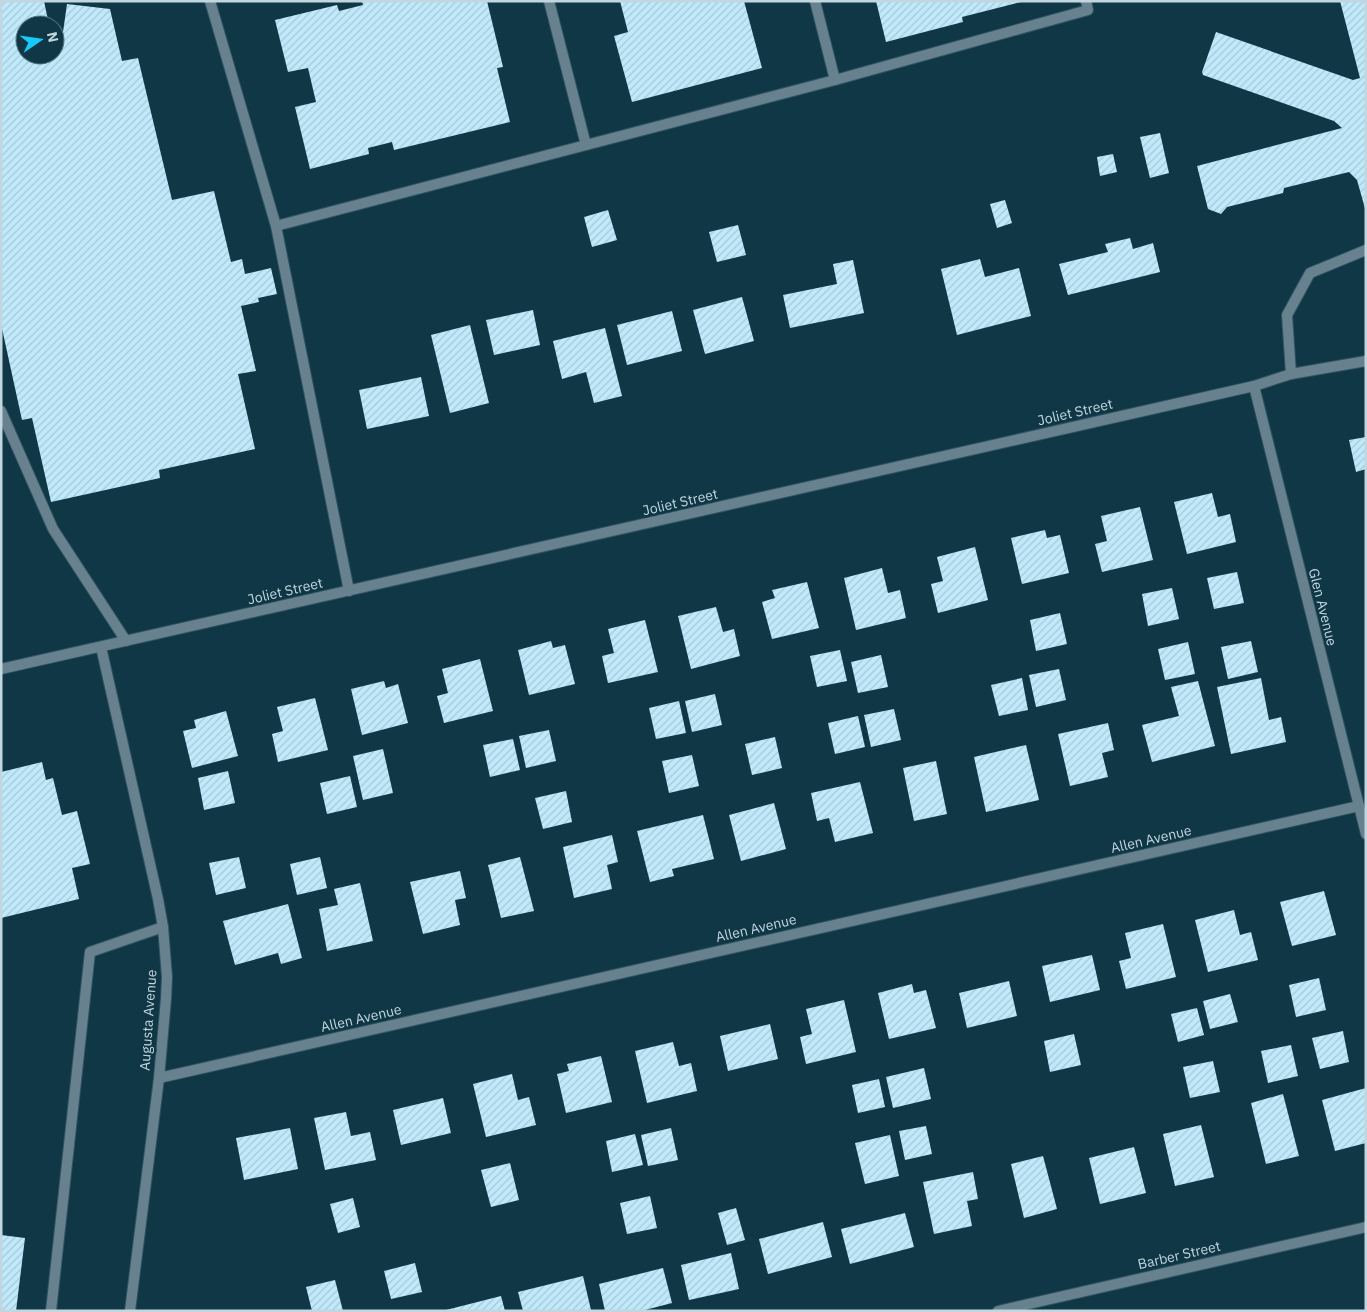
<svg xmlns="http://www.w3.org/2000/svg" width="1367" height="1312" font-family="'IBM Plex Sans',sans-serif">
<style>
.building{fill:url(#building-hatch)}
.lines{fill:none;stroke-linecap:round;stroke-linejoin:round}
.lane-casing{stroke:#305461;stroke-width:12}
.street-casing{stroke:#305461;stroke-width:12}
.lane{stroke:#67828e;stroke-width:10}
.street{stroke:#67828e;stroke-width:10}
.labels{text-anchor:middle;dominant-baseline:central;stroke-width:5;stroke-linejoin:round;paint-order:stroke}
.street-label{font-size:14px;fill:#c2d6df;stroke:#103745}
</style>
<defs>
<pattern id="building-hatch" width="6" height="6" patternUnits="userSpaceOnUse" patternTransform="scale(1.25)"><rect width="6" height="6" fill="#c0eafb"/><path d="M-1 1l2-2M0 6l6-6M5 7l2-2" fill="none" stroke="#a5c8d6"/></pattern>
</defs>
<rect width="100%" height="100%" fill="#103745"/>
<!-- building -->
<g class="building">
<path d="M1,1H44L49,25H25V55H55V41L62,39L67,4L110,9L122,61L138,58L172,200L214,191L231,262L242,259L245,274L271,268L277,294L258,298L259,302L241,306L256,371L238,374L255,449L159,470L160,478L51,502L32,418L22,420L1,324Z"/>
<path d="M362,1H487L503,67L497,68L510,122L394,150L392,142L368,148L369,154L310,169L295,107L316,102L308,68L288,72L275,20L337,5L339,11L363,5Z"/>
<path d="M620,1H744L762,68L632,102L614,36L628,32Z"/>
<path d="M876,1H1021V2L962,17L963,22L886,42Z"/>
<path d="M1340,1H1366V212L1357,180L1349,172L1284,188L1283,193L1227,207L1221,214L1208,209L1197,166L1342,128L1334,121L1203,75L1202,72L1216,32L1353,80L1360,78Z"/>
<path d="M1160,133L1169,173L1150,178L1140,137Z"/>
<path d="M1113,154L1117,172L1100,176L1097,157Z"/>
<path d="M1005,200L1012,223L997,228L990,204Z"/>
<path d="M608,210L617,240L592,247L584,217Z"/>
<path d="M738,225L746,255L717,262L709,232Z"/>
<path d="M1130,238L1133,249L1153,243L1160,272L1068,295L1059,264L1108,252L1105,244Z"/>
<path d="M980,259L985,277L1019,268L1031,316L957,335L941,269Z"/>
<path d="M853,260L864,313L790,328L783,295L837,284L833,264Z"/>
<path d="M742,297L754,341L705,354L693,310Z"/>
<path d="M533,310L540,345L494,355L486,320Z"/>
<path d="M672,311L682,351L627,365L617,325Z"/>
<path d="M470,325L489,403L450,413L431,335Z"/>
<path d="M605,328L622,396L594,403L586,372L562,379L553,341Z"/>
<path d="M421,377L429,416L367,429L359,390Z"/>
<path d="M1366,437V469L1356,472L1349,440Z"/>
<path d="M1212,493L1218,517L1230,514L1236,542L1187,554L1174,502Z"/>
<path d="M1140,507L1153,560L1102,572L1095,544L1107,541L1101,516Z"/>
<path d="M1045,530L1047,538L1060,535L1069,573L1022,584L1011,538Z"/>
<path d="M975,547L988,600L938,613L931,584L943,581L937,557Z"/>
<path d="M882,568L888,593L900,590L906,618L856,630L844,578Z"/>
<path d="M1237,572L1244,603L1214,609L1207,578Z"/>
<path d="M807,582L819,628L772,639L762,602L775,598L772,590Z"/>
<path d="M1172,588L1179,619L1148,626L1142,594Z"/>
<path d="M716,607L723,632L734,629L740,656L691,669L678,616Z"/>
<path d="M1060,613L1067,644L1036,651L1030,620Z"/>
<path d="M645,620L658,672L608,683L602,656L614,653L608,629Z"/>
<path d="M551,641L553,648L565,645L575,684L529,695L518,650Z"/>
<path d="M1251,641L1258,672L1228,679L1221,647Z"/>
<path d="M1188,642L1195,674L1165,680L1158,649Z"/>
<path d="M840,650L847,681L817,687L810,656Z"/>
<path d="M881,655L888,687L858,693L851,662Z"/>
<path d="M480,659L493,711L444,723L437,696L448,693L442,669Z"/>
<path d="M1059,669L1066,700L1036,707L1029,675Z"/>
<path d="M1022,678L1028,710L999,716L991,685Z"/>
<path d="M1261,678L1269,720L1281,717L1286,742L1231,754L1217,687Z"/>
<path d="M384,681L386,688L398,684L408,723L362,735L351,689Z"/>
<path d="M1198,681L1215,746L1152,762L1142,725L1179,716L1171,687Z"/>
<path d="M715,694L722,725L692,732L685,701Z"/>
<path d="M315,698L328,750L278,762L272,734L283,731L277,707Z"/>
<path d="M679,701L686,733L656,739L649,708Z"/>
<path d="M894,709L901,740L871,747L864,715Z"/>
<path d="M226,711L238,756L192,768L183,731L196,728L194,720Z"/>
<path d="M858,716L865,747L835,754L828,723Z"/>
<path d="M1108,723L1114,750L1102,753L1108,777L1070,786L1058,734Z"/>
<path d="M549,730L556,761L526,768L519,736Z"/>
<path d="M775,737L782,768L752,775L745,744Z"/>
<path d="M513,739L520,770L490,777L483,745Z"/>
<path d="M1026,745L1039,800L986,812L974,757Z"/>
<path d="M383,749L393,793L363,800L353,756Z"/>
<path d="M692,755L699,786L669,793L662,761Z"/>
<path d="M936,761L947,814L914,821L903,768Z"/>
<path d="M42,762L46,780L53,778L62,815L77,811L90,864L72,868L79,899L1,918V772Z"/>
<path d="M228,771L235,803L204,810L198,778Z"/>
<path d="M350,776L357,807L327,814L320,783Z"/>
<path d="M860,782L873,833L835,842L829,818L817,821L811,793Z"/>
<path d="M566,791L572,822L543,829L535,798Z"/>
<path d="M774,803L786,849L741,861L729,815Z"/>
<path d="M703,815L714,859L672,869L674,876L650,882L637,831Z"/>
<path d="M612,835L618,862L607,865L612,889L574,898L563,847Z"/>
<path d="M239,857L246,888L216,895L209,863Z"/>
<path d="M320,857L327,888L297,895L290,864Z"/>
<path d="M520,857L534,911L501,918L488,865Z"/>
<path d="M460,871L466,898L455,900L460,925L423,934L410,882Z"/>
<path d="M360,883L373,941L327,951L319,909L338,905L334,889Z"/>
<path d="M1324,891L1336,935L1292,946L1280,902Z"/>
<path d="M288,904L302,958L281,964L278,953L235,965L223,921Z"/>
<path d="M1234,910L1240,935L1251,932L1258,960L1208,972L1195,920Z"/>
<path d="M1163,924L1176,977L1126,989L1119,961L1131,958L1125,933Z"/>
<path d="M1092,955L1100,990L1050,1002L1042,966Z"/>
<path d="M1319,978L1326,1010L1296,1017L1289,985Z"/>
<path d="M1009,981L1017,1016L967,1028L959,993Z"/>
<path d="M912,984L914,993L926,990L936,1028L889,1039L878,993Z"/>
<path d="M1230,994L1238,1022L1210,1029L1203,1001Z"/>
<path d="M844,1000L856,1052L806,1064L800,1037L812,1034L806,1009Z"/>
<path d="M1197,1008L1204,1035L1178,1042L1171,1014Z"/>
<path d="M770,1024L778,1059L728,1071L720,1036Z"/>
<path d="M1343,1031L1349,1062L1320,1069L1312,1038Z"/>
<path d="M1074,1034L1081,1065L1050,1072L1044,1041Z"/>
<path d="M673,1042L679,1066L691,1063L697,1091L647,1103L635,1051Z"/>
<path d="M1291,1045L1298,1076L1268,1083L1261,1051Z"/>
<path d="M601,1056L612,1102L566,1113L557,1074L569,1071L567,1064Z"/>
<path d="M1213,1061L1220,1092L1190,1098L1183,1067Z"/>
<path d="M924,1068L931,1099L893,1108L886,1077Z"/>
<path d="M512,1074L518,1100L529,1097L536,1125L486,1137L473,1084Z"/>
<path d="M879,1079L885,1107L858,1113L852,1085Z"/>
<path d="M1366,1088V1143L1335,1151L1322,1100Z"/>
<path d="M1283,1094L1299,1156L1266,1164L1251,1103Z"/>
<path d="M443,1098L451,1133L401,1145L393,1110Z"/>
<path d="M346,1112L351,1136L370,1132L376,1160L325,1170L314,1118Z"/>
<path d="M1201,1125L1214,1177L1175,1186L1163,1134Z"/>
<path d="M926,1126L932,1154L905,1160L899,1131Z"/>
<path d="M290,1128L298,1169L244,1180L236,1138Z"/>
<path d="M671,1128L678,1160L648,1166L641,1135Z"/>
<path d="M635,1134L643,1165L612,1172L606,1141Z"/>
<path d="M890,1135L899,1176L865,1184L855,1143Z"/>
<path d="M1134,1147L1146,1193L1100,1204L1089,1158Z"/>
<path d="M1043,1156L1057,1209L1024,1218L1011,1164Z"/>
<path d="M510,1163L519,1200L491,1207L481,1170Z"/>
<path d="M973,1172L978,1199L967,1201L972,1226L934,1234L923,1182Z"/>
<path d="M650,1196L657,1228L627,1234L620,1203Z"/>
<path d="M353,1198L360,1227L338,1233L330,1204Z"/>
<path d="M736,1208L745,1240L727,1245L718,1213Z"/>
<path d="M905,1213L914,1247L850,1264L841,1229Z"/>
<path d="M823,1222L832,1257L768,1274L759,1239Z"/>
<path d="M1,1235L25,1238L16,1311H1Z"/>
<path d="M731,1253L739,1289L689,1300L681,1265Z"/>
<path d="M415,1263L422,1292L391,1299L384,1271Z"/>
<path d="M663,1268L672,1303L641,1311H605L599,1284Z"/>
<path d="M583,1276L591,1310L523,1311L518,1292Z"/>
<path d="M335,1280L343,1311H312L306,1287Z"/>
<path d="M501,1296L505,1311H446V1310Z"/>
</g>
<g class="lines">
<defs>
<g id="lane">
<path d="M210,1L276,226L349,591"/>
<path d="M549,1L586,145"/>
<path d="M835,80L1088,10L1086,1"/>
<path d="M276,226L835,80L815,1"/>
<path d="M1291,374L1287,315L1310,273L1366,250"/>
<path d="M1,411L53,529L126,641"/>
<path d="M51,1311L90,952L163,927"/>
</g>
<g id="street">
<path d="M1254,386L1366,834"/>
<path d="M101,647L158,899L163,927L167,977L166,999L159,1078L130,1311"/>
<path d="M1,669L1254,386L1291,374L1366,361"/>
<path d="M159,1078L1359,806"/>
<path d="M998,1311L1366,1227"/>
</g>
</defs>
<!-- lane casing -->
<use href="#lane" class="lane-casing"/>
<!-- street casing -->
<use href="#street" class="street-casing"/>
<!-- lane -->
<use href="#lane" class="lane"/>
<!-- street -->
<use href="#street" class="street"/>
</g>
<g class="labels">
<!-- street labels -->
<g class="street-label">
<text transform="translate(1075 412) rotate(-13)">Joliet Street</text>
<text transform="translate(680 502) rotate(-13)">Joliet Street</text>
<text transform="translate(285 591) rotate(-13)">Joliet Street</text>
<text transform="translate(1323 607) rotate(76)">Glen Avenue</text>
<text transform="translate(1151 839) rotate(-13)">Allen Avenue</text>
<text transform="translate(756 928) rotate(-13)">Allen Avenue</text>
<text transform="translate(361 1018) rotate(-13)">Allen Avenue</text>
<text transform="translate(148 1020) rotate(-86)">Augusta Avenue</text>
<text transform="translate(1179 1255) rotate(-13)">Barber Street</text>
</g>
</g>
<!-- border -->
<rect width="1367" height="1312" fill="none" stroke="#c2d6df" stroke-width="5"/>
<!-- north arrow -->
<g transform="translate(40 40) rotate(77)"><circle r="24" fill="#103745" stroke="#577783"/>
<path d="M0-4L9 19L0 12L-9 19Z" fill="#18cafc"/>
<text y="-8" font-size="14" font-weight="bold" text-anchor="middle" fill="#c2d6df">N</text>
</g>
</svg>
